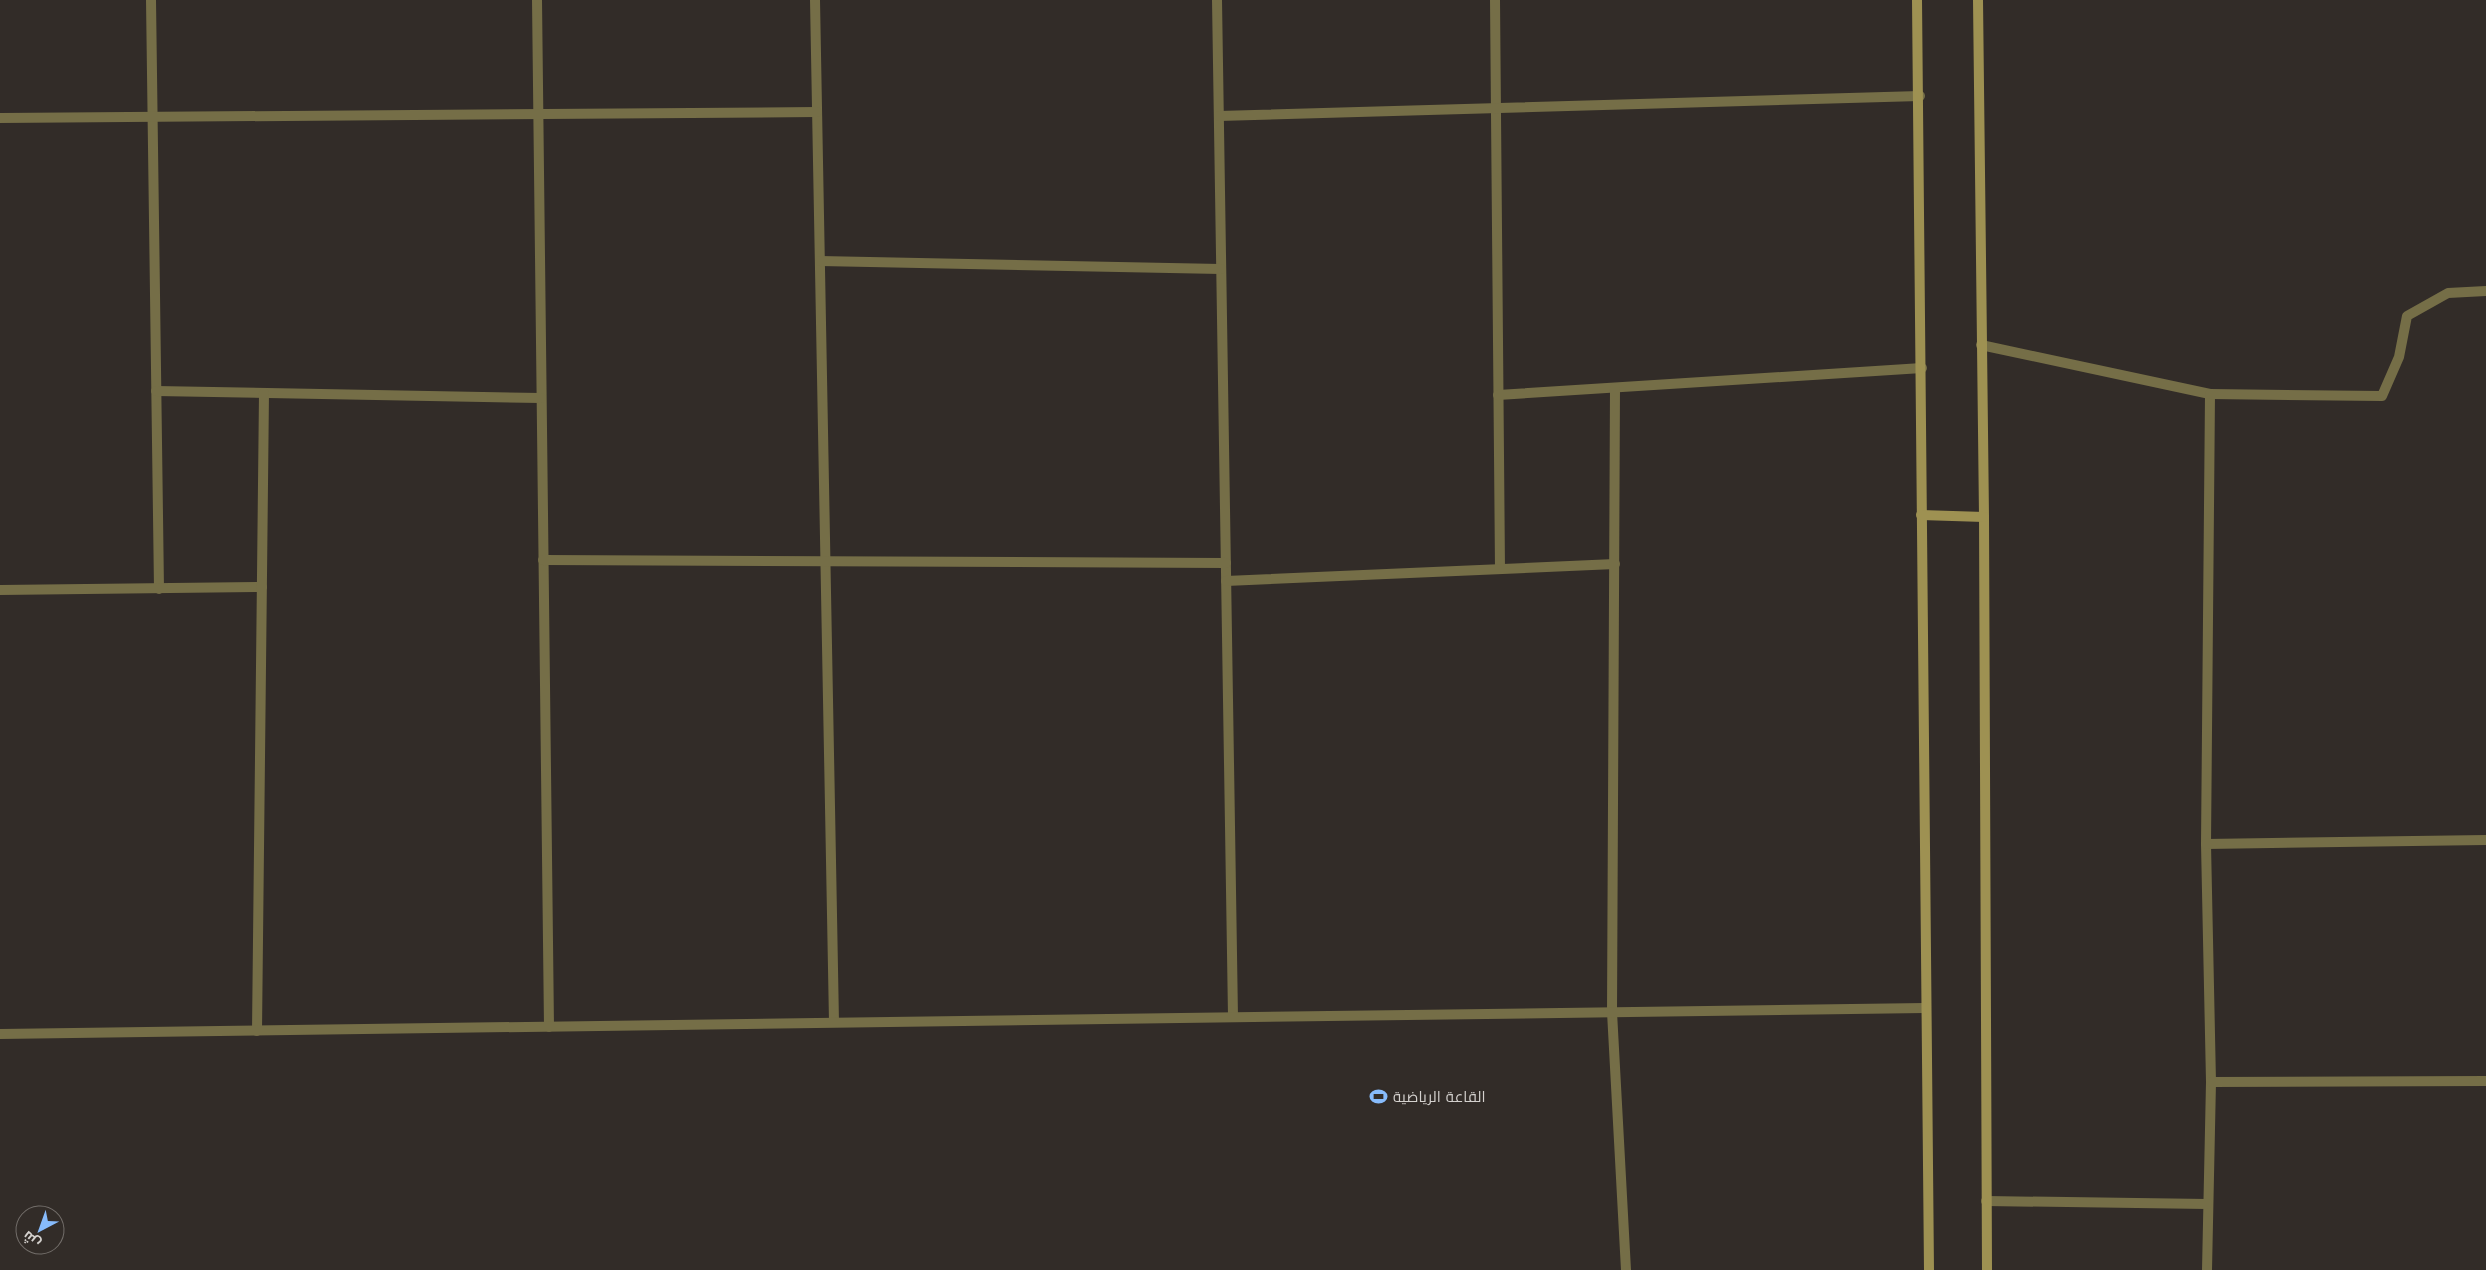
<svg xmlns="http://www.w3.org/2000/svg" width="2486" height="1270" font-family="'Work Sans',Cairo,sans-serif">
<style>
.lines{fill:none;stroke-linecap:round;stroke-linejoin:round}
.service{stroke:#756e47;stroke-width:10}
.minor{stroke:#756e47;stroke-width:10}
.tertiary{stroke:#756e47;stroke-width:10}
.secondary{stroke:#9e9152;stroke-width:10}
.labels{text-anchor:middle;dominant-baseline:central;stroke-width:4;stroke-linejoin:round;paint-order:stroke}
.poi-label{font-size:15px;fill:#d4d1ce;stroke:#322c28;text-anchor:start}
</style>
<rect width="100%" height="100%" fill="#322c28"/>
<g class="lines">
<!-- service -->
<path class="service" d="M1612,1012L1626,1270"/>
<!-- minor -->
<g class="minor">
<path d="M151,0L159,589"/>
<path d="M537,0L549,1027"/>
<path d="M815,0L834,1022"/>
<path d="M1217,0L1233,1017"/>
<path d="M1495,0L1500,569"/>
<path d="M1219,116L1920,96"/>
<path d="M0,118L817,112"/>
<path d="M820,261L1221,269"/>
<path d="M1981,345L2210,394L2206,844L2211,1082L2207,1270"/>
<path d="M156,391L541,398"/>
<path d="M2210,394L2382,396L2399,357L2407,316L2448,293L2486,291"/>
<path d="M1498,395L1922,368"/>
<path d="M543,560L1226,563"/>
<path d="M1226,581L1615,564"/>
<path d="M0,590L262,587"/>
<path d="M2206,844L2486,840"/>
<path d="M1612,1012L1615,388"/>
<path d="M257,1031L264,393"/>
<path d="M2211,1082L2486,1081"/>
<path d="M1986,1201L2207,1204"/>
</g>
<!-- tertiary -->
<path class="tertiary" d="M0,1034L1925,1008"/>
<!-- secondary -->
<g class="secondary">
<path d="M1917,0L1929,1270"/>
<path d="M1978,0L1984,517L1987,1270"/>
<path d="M1921,515L1984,517"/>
</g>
</g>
<!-- icons -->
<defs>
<symbol id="stadium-bare" viewBox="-9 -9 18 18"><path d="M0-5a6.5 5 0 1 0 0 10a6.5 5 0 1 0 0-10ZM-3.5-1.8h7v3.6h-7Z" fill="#87bbfb" stroke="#322c28" stroke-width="2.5" paint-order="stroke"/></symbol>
</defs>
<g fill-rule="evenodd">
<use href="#stadium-bare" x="1366" y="1084" width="25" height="25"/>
</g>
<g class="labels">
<!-- poi labels -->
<g class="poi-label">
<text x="1393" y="1097">القاعة الرياضية</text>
</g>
</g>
<!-- north arrow -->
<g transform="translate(40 1230) rotate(221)"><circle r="24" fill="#322c28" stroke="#736e6a"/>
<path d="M0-4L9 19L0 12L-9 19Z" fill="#87bbfb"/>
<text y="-8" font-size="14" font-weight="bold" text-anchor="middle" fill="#d4d1ce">ش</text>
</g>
</svg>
